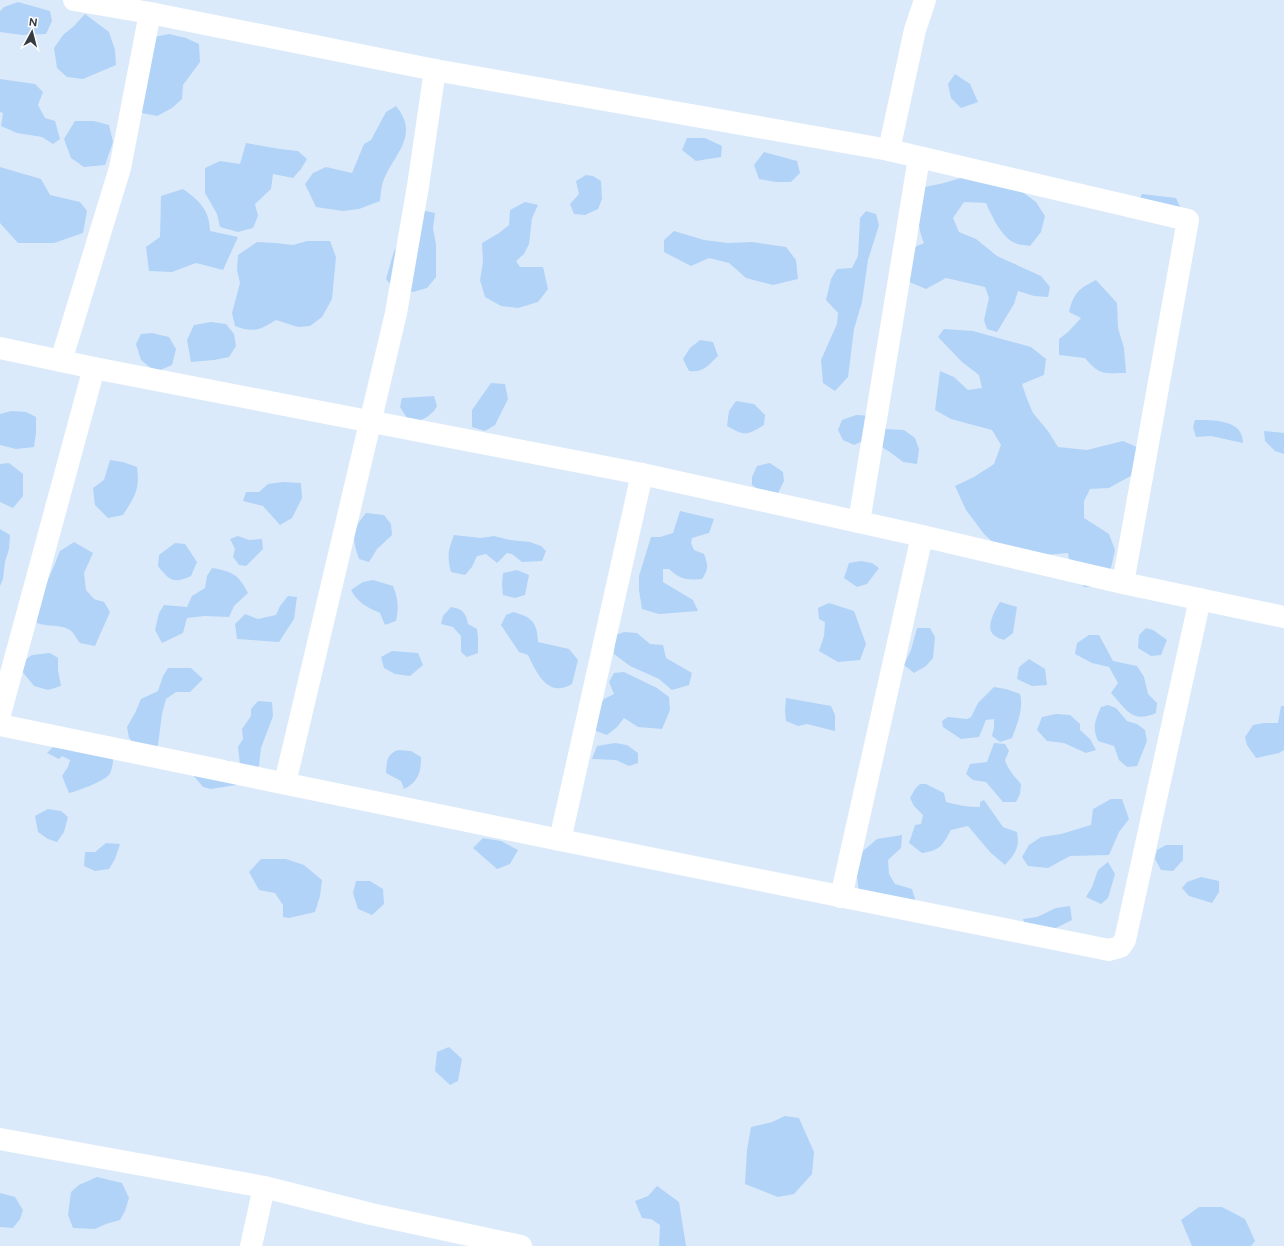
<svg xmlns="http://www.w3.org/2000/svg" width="1284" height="1246" font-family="Figtree,sans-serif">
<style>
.green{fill:#b1d3f8}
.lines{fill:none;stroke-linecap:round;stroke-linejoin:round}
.street{stroke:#fff;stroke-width:22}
</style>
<rect width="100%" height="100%" fill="#dbeafa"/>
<!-- green -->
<g class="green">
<path d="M18,2L50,11L52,21L46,34L22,35L0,32V11L4,7Z"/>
<path d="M85,14L109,32L115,50L116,65L83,79L67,77L57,68L54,48L63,35L74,26Z"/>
<path d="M169,34L186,38L199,44L200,62L183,85L182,99L172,108L157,116L137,112L149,38Z"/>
<path d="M955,74L970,84L978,102L961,108L951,98L948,84Z"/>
<path d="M0,79L35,84L43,92L38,105L45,118L55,121L60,139L53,144L42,137L17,133L1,126L3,113L0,112Z"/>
<path d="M396,106C420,135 395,153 384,179C381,185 381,194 380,201L359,209L343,211L316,207L305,184L313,173L326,167L352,173L364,144L371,140L386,112Z"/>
<path d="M75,121H94L109,125L113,142L105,165L84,167L71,158L64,139Z"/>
<path d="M687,138H705L722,146L721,157L696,161L682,150Z"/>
<path d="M246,143L280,149L298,151L307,159L301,169L293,178L273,174L271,189L255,204L258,216L253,228L238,232L220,227L217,214L205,193V168L220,161L240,164Z"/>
<path d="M764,152L797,161L800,173L791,182H776L759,179L754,165Z"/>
<path d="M0,167L41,179L50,195L80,202L87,211L83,233L54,243H18L0,223Z"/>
<path d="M586,175L593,176L601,181L602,199L598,209L585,215L574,214L570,204L579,194L576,181Z"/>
<path d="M964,177L1013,185L1036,202L1045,216L1041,232L1030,246C1026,245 1019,245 1015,243C1002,238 991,215 986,203L964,202L953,218L959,232L976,239L997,256L1041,276L1050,287L1048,297L1034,296L1018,291L1014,304L997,332L987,329L984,320L989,298L985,287L946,278L926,289L895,276L908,250L924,243C915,221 918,208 925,187L944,183Z"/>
<path d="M183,189C199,200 210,211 210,231L238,237L223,270L196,263L172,272L149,271L146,247L160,237L161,196Z"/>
<path d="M1142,194L1176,198L1181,209L1137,204Z"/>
<path d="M525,202L538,205L532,218L529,244L524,254L516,261L520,267H543L548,289L538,302L518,308L501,306L485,297L480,280L483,262L482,243L499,233L509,225L510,210Z"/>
<path d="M421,210L435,213L433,228L436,245V277L427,288L413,292L395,290L386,279L394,251L408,234Z"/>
<path d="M866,211L876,214L879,225L868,260L862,302L854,329L848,377L835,391L823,383L821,360L837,324L838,313L826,300L831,279L837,269L852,268L858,256L860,218Z"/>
<path d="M674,231L704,240L728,243L752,242L786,247L796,260L798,279L773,285L746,278L729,263L709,258L691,266L664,252V240Z"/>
<path d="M307,241H330L336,257L332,299L322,317L310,326L298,327L276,320C260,330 254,333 235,326L232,313L240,283L237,270L238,255L257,242L276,243L293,245Z"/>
<path d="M1096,280L1117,303L1118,328L1124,348L1126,373C1104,373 1100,376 1085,358L1059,355V339L1068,332L1081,318L1069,312C1074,293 1078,289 1096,280Z"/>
<path d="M211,322L226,324L234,334L236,346L229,357L214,360L191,362L187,340L194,325Z"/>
<path d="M944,329L973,331L1031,347L1046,359L1044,375L1022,384L1027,399L1033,413L1048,431L1058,447L1087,450L1123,441L1139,448L1136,473L1109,488L1090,489L1084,501V518L1109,534L1115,550L1111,568L1098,587H1084L1070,567L1068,553L1010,558L984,534L966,510L955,486L974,477L994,464L1001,445L992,430L951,419L935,410L940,371L954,377L968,390L982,388L979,375L962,362L938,337Z"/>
<path d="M152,333L169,337L176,349L172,365L156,372L141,360L136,344L141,334Z"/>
<path d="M700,340L713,342L718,356C708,365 704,373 689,371L683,359L690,348Z"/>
<path d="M491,383L505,384L508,399L495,425L485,431L472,427V410Z"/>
<path d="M434,396L437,406L434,411L427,417L417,422L407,418L400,407L402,398Z"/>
<path d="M736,401L754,404L765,415L764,425C746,436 745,436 727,426L729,411Z"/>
<path d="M11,411L26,412L36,417V433L34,447L16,449L0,445V414Z"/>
<path d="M856,415L874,416L886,429L904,430L915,438L919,449L917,464L903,462L890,452L875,443L865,440L854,445L843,440L838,430L842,420Z"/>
<path d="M1195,420C1213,420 1243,419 1243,443L1211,436L1196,437L1193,427Z"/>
<path d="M1264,431L1284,433V454L1275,451L1265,441Z"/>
<path d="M110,460L123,462L137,467C140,490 135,496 123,515L108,518L95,505L93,488L104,480Z"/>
<path d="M9,463L23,474V496L13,508L0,502V464Z"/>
<path d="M770,463L783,472L784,481L778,493L765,494L752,485V477L757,466Z"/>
<path d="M283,482L301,483L302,498L292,518L280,525L263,506L243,501L246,492H259L268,484Z"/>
<path d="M680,511L714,519L709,533L692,538L691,543L694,550L704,554C708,565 709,569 702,579C686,580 681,580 669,569H663V582L693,600L698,611L659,614L642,609L639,590V576L651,537H660L673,533Z"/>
<path d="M366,513L384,515L391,524L392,535L377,549L369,562L359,559C352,537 351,531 366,513Z"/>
<path d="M0,529L10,535L9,549L5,562L3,579L0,586Z"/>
<path d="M454,535L481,538L494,536L510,540L530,542L541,546L546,551L542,561L522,562L512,554L507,553L497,563L486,554L477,556L472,567L465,575L451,572C447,556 448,551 454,535Z"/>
<path d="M238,536L249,540L262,539L263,549L246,566L239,565L233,557L235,549L230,539Z"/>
<path d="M74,542L93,553L84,573L86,590L94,599L104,602L110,612L95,646L80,643C77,639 74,633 70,630C61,624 47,627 37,623L34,611L54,566L60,551Z"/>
<path d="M175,543L185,544L197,562L191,576C173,584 170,581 158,566L159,555Z"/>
<path d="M861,561L872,563L879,568L867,584L857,587L844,578L849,563Z"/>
<path d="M212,568C232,571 239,575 248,593L234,606L229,617L204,616L187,618L183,633L162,643L155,630L159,613L164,605L187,607L192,596L205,588L207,576Z"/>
<path d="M517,570L529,575L525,595L515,598L503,595L502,585L503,573Z"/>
<path d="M373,580L393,586C398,598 399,608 396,621L385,625L380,613C368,608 357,602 351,590L363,582Z"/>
<path d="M288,596L297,597L294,619L279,642L237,639L235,624L245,614L258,619L276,615L280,606Z"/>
<path d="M1000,602L1017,607L1013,633L1004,640C1002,639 997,638 995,636C984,629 995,610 1000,602Z"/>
<path d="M829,603L854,611L866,644L860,660L838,662L819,651L824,636L825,622L819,619L818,608Z"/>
<path d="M451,607C462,609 466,612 468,624L477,629L478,637V653L467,657L461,652V636L453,627L441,624L443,616Z"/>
<path d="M513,612C533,617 537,623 538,642L569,649L578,660L572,684C548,698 537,674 528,655L519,652L501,625L506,615Z"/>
<path d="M917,628H930L935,637L933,658L926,666L914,673L904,665L911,650Z"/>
<path d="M1146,628L1153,630L1167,640L1161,655L1151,656L1138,648L1139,635Z"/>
<path d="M624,632L637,633L650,644L663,645L666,658L692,673L689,685L672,690L659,679L630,666L614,654L615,635Z"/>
<path d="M1089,635H1099L1113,661L1137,666L1144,677L1148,694L1157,703L1156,713C1132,724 1126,709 1111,693L1118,683L1109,667L1092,663L1075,654L1077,643Z"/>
<path d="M392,651L418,653L423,665L410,676L395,674L384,668L381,657Z"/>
<path d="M50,653L58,658V670L61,686L48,690L34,686L21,670L22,662L32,655Z"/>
<path d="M1029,659L1045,669L1047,685L1032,686L1017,679L1019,667Z"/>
<path d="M168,668H191L203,679L190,692H176L166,699L162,714L158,745L151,752L141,751L129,738L127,727L135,713L141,699L158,691L163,676Z"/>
<path d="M624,672L657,688L669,697L670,710L662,729L638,727L624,718L617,727L607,735L596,731L595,714L604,699L614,694L609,682L614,673Z"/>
<path d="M994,687L1006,689L1020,694C1024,708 1017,725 1012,738L1000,742L992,736L994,727V719L986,720L979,737L961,739L943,727L942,721L948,717L967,719L971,717L978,703Z"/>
<path d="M786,698L831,706L835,715V731L807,724L798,726L786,721L785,711Z"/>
<path d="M258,701L272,702L273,716L261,748L259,766L253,768L240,764L238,747L243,739L242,729L251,716V709Z"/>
<path d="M1108,705L1116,708L1127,721L1137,724L1145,730L1147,741L1137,766L1127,767L1119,760L1114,746L1098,741C1092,727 1095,721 1101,707Z"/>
<path d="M1281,706H1284V750L1279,753L1256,758L1247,745L1245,737L1253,725L1264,723H1278Z"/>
<path d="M1056,714L1070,715L1080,724V730L1090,739L1096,750L1086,753L1064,743L1047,741L1037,730L1042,717Z"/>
<path d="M615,743L627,745L638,753V763L629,766L616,760L592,759L597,746Z"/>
<path d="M994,743L1005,744L1009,751L1005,760C1008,770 1014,776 1021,784L1020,794L1016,802H1003L986,782L973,780L966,774L970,764L987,762Z"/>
<path d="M53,747L73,748L114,753C113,760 113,769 109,775C102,782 78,791 69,793L62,776L68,767L70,760L62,756L59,759L47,753Z"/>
<path d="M398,750L411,751L421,757C421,771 419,782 404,789L401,781L386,773C387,761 386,755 398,750Z"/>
<path d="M196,760H228L235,764L236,785L211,789L203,787L193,775Z"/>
<path d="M920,784H926L944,793L946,802C957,805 968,807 980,807V802L984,800L1003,827L1017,832C1020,848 1015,854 1005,865L990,852L968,826L951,830C942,846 941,850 922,853L909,843L915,825L921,824L923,815L914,806L910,798L915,789Z"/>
<path d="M1111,799H1122L1129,819L1119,832L1109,855L1070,856L1048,868L1028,866L1022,857L1029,845L1041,837L1061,834L1091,825L1093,809Z"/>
<path d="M48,809L61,811L68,817L64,832L57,842L48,839L38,832L35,816Z"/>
<path d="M902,835L901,848L888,860L889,874L895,884L912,889L917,906L859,893L857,876L863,851L877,839Z"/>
<path d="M483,838L501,841L518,850L510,864L497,869L473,848Z"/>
<path d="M106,843L120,844L115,859L109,869L95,871L84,866L85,852H95Z"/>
<path d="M1166,845H1183V860L1173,871L1161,870L1155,859L1157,850Z"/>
<path d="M261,859H286L304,865L322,880L320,896L315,912L289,918L283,917V905L275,893L259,890L249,872Z"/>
<path d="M1108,862L1115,874L1108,898L1101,904L1086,897L1092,887L1098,870Z"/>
<path d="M1201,877L1219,881V892L1212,903L1189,896L1182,888L1187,882Z"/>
<path d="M356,881H370L383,889L384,904L372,915L358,909L353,893Z"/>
<path d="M1070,906L1072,920L1054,929H1027L1023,919L1037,917L1056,908Z"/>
<path d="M449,1047L462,1059L458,1081L450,1085L435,1071L437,1052Z"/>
<path d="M785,1116L799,1118L814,1152L812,1174L794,1194L778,1197L745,1184L747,1150L751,1127L772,1122Z"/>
<path d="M97,1177L122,1183L129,1198L125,1211L120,1220L106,1224L95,1229L73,1228L68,1215L71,1192L79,1185Z"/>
<path d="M657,1186L679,1202L686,1246H659L660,1225L651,1219L642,1218L635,1201L648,1196Z"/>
<path d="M0,1193L15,1197L23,1210L20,1219L13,1228L0,1227Z"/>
<path d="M1199,1207H1222L1245,1219L1255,1241L1251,1246H1192L1181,1220Z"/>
</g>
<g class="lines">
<!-- street -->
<g class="street">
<path d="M74,0L150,13L435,70L889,150L1188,220L1123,583"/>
<path d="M889,150L915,30L925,0"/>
<path d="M0,348L94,368L642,474L922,536L1123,583L1284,617"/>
<path d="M61,361L120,168L150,13"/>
<path d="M859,522L919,158"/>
<path d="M0,714L94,368"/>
<path d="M0,725L560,840L1109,950L1120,947L1125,940L1200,599"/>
<path d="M285,783L396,313L418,186L435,70"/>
<path d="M560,840L642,474"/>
<path d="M841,897L922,536"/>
<path d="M0,1139L264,1187L371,1214L521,1246"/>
<path d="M251,1246L264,1187"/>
</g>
</g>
<!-- north arrow -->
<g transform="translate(32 32) rotate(7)" stroke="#ffffff" stroke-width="3" paint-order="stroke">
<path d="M0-3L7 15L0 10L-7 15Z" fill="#353b41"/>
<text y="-6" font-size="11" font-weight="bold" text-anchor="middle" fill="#353b41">N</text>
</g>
</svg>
